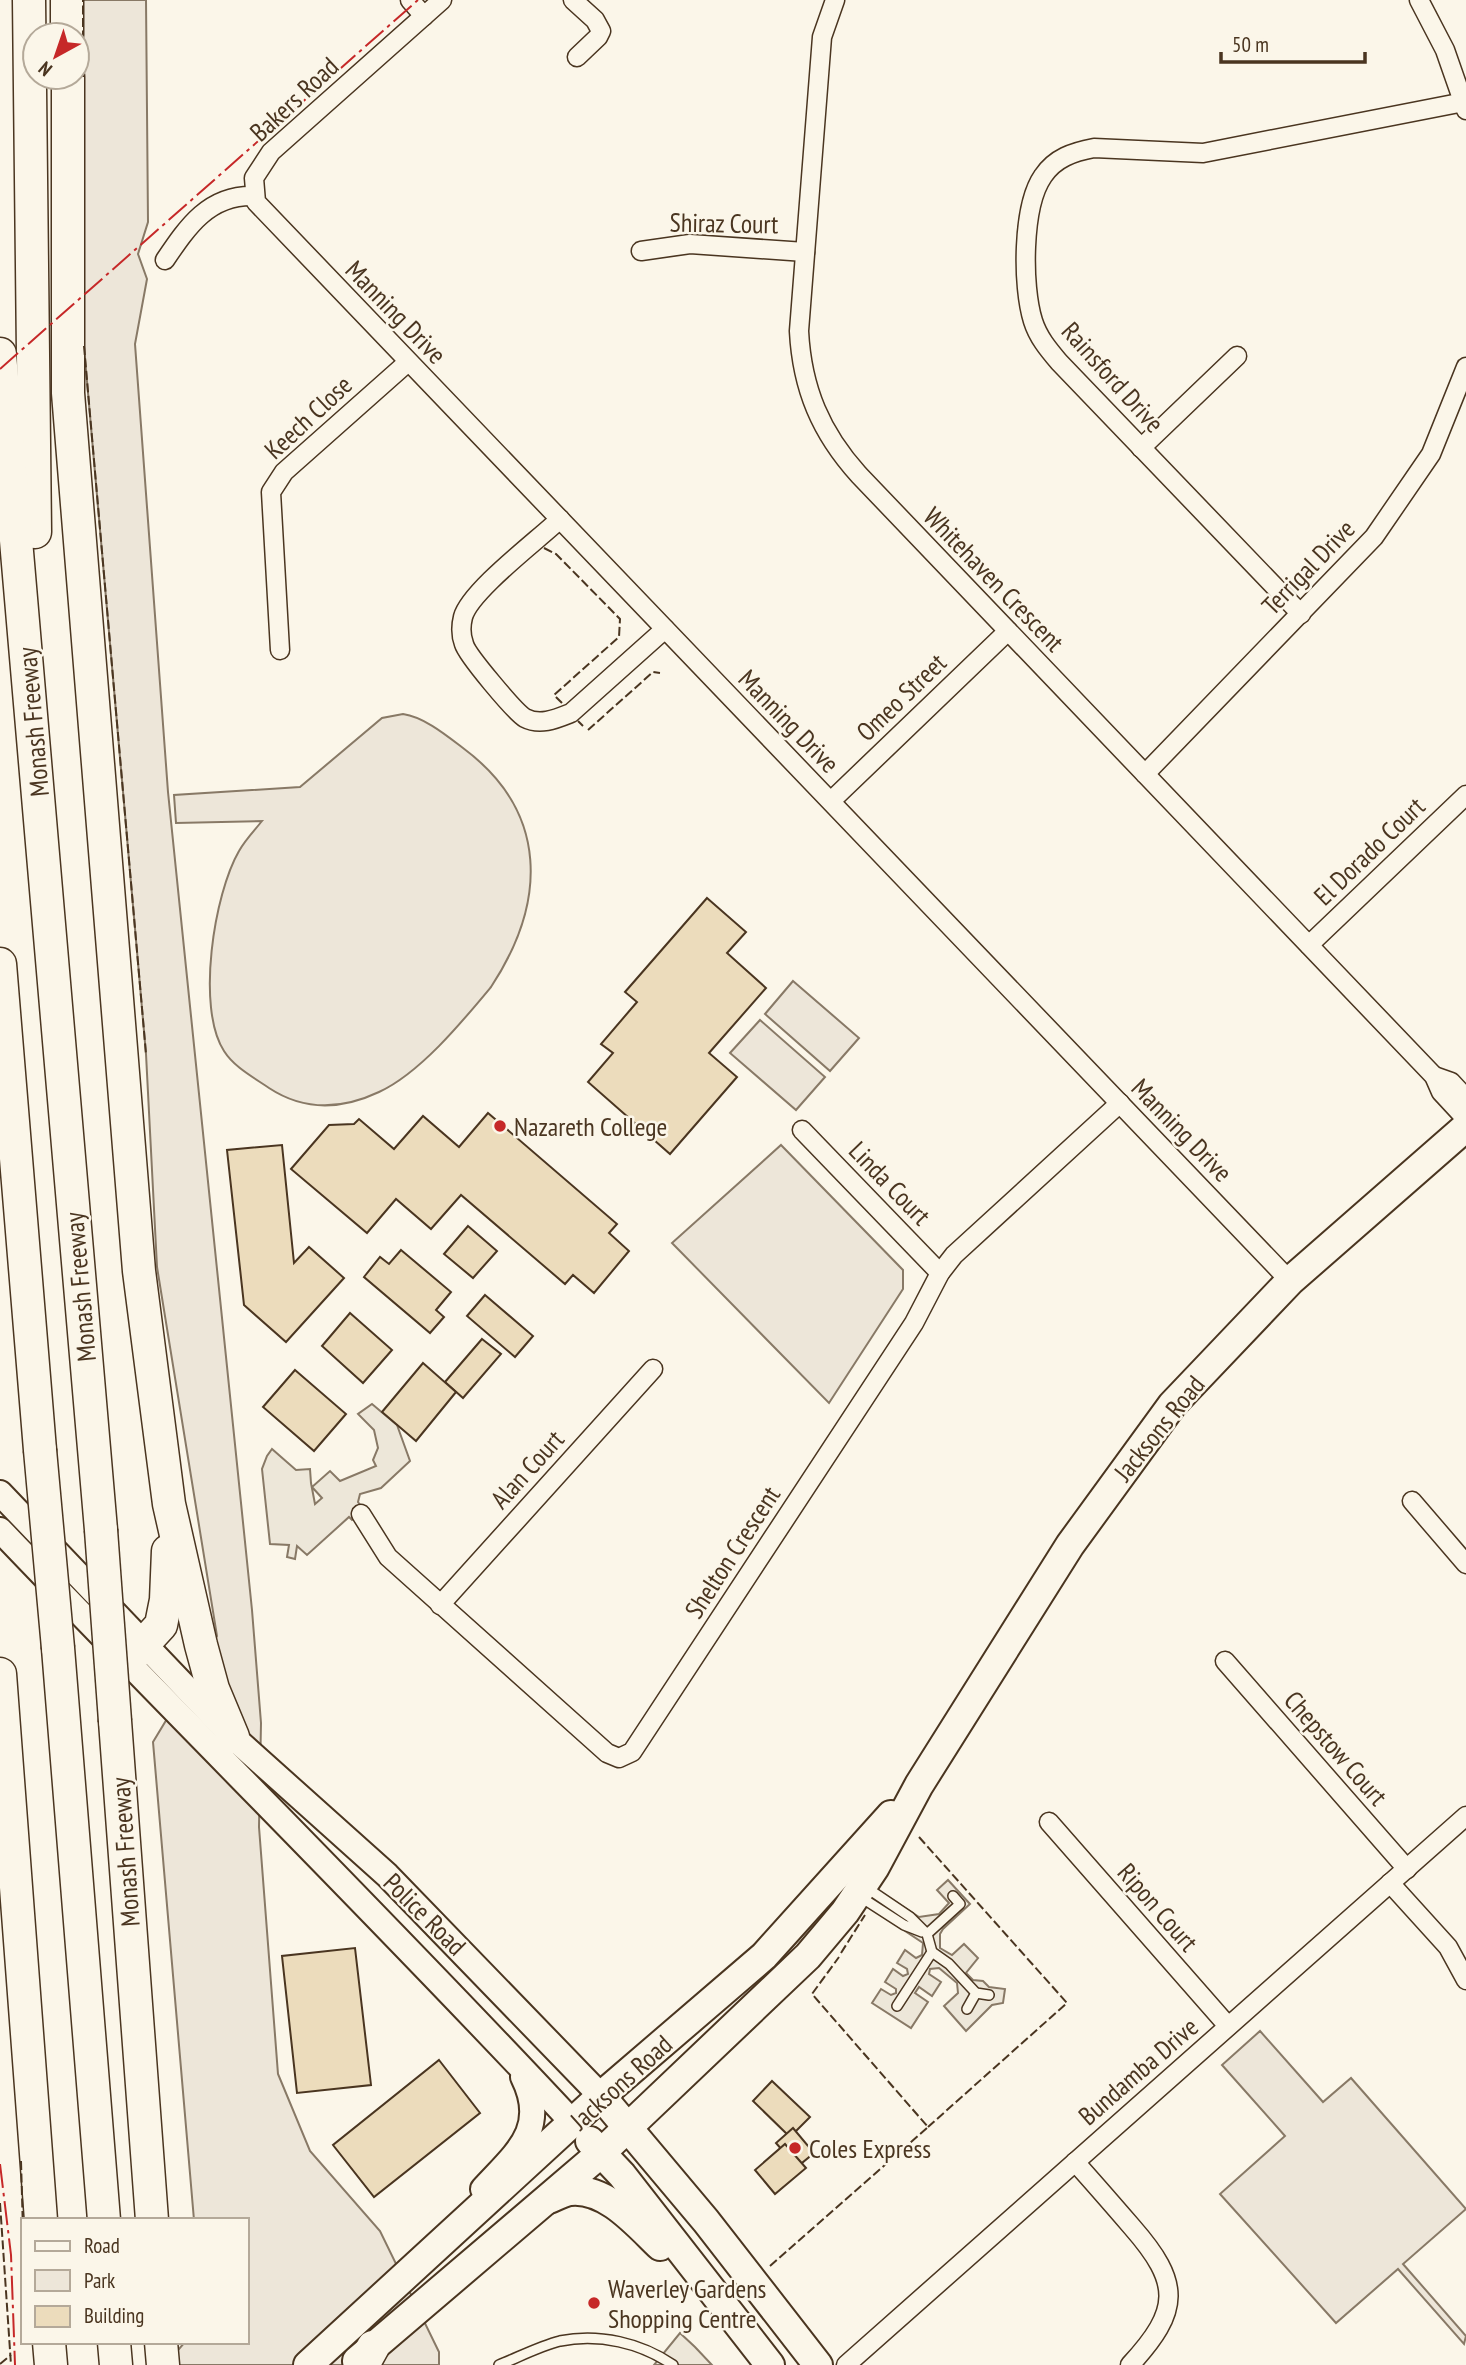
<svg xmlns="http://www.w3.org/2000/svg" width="1466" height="2365" font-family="'PT Sans Narrow',sans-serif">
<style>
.green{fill:#ede6d9;stroke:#887966;stroke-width:2}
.parking{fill:#ede7d9;stroke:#887966;stroke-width:2}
.building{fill:#ecdcbc;stroke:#4a3520;stroke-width:2}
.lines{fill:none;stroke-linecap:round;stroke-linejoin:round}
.lane-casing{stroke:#4a3520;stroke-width:12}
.street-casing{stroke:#4a3520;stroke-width:21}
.secondary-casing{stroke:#4a3520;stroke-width:28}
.primary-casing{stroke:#4a3520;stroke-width:32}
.highway-casing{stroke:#4a3520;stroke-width:35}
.lane{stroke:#fbf6e9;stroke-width:9}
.street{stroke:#fbf6e9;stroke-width:18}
.secondary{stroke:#fbf6e9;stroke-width:24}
.primary{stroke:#fbf6e9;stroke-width:28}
.highway{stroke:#fbf6e9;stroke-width:32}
.highway-bridge-casing{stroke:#4a3520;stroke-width:35;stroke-linecap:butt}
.highway-bridge{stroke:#fbf6e9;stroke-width:32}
.fence{stroke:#4a3520;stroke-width:2;stroke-dasharray:9 3.5;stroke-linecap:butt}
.power{stroke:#c62828;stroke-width:2;stroke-dasharray:24 5 3.5 5;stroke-linecap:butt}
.poi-dot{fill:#c62828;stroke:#fbf6e9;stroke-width:2.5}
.labels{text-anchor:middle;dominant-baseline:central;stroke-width:5;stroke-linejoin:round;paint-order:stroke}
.street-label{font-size:26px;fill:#4a3520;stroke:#fbf6e9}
.poi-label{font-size:26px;fill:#4a3520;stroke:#fbf6e9;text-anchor:start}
</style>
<rect width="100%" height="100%" fill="#fbf6e9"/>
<!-- green -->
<g class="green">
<path d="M83,0H146L148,222L138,254L147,279L135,344L168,792L252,1610L261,1723L259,1827L278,2074L310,2151L380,2231L439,2352V2365H165L185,2342H247V2220H194L153,1742L217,1636L157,1267L146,1054L81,313Z"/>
<path d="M403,714C424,717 446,735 463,748C549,812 547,902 491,987C462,1022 420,1073 379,1092C341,1110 304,1111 269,1088C253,1077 234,1067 224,1051C196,1008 214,894 239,851C245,840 254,831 262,821L176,823L174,795L300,787L382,718Z"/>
<path d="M793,981L859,1038L830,1071L765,1014Z"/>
<path d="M760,1020L825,1077L796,1110L730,1053Z"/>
<path d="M781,1145L903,1270V1289L829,1403L672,1243Z"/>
<path d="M1260,2031L1323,2102L1351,2078L1466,2209L1403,2264L1466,2336L1464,2344L1398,2269L1336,2323L1220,2194L1285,2136L1222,2065Z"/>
</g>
<!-- parking -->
<g class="parking">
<path d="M372,1404L397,1425L410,1461L381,1488L360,1494L358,1502L364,1510L352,1520L349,1517L307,1555L297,1546L295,1559L287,1557L289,1545L270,1544L262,1469L267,1456L272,1449L296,1470L310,1469L311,1483L315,1504L322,1498L312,1487L330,1471L340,1481L376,1466L373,1460L378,1448L374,1430L358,1414Z"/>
<path d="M948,1880L970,1904L943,1929L940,1934V1948L952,1955L964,1944L978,1958L966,1973L973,1980L983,1981L989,1987L1005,1989L1003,2003L992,2005L966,2031L944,2006L958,1993L957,1983L939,1968L930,1969L929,1974L941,1982L932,1996L919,1987L915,1993L928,2002L911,2028L872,2003L881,1989L891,1995L896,1993V1989L885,1982L893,1969L903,1976L908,1974L907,1969L897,1963L905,1950L916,1958L922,1955L923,1943L875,1911L885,1895L919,1917L939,1914L949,1903L937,1890Z"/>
<path d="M680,2333L695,2347L712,2365H654Z"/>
</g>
<!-- building -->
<g class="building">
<path d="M707,898L746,932L727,953L766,988L709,1053L737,1077L670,1154L588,1082L613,1053L601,1044L637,1002L625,992Z"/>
<path d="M488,1113L617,1224L609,1233L629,1251L594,1293L573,1275L565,1284L461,1195L431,1229L396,1199L367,1233L291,1169L329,1125L354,1124L359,1119L394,1149L423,1116L459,1147Z"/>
<path d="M282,1145L294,1263L309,1247L344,1278L286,1342L244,1305L227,1150Z"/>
<path d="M468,1226L497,1251L473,1278L444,1254Z"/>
<path d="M401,1250L451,1292L436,1310L444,1317L430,1333L364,1277L380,1257L389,1264Z"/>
<path d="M485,1295L533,1336L515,1357L467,1316Z"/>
<path d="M350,1313L392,1350L363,1383L322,1346Z"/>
<path d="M482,1339L501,1354L463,1398L445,1382Z"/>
<path d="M423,1363L456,1392L416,1441L382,1412Z"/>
<path d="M295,1370L346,1414L314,1451L263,1407Z"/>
<path d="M355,1948L371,2085L297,2093L282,1956Z"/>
<path d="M439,2060L480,2113L374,2197L333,2145Z"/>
<path d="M772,2081L810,2117L790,2137L753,2101Z"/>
<path d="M793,2128L814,2153L797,2167L776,2143Z"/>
<path d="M785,2144L806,2168L775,2194L755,2170Z"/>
</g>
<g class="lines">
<defs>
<g id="lane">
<path d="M867,1888L910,1917L927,1934L932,1952L949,1964L976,1993L989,1995"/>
<path d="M859,1896L904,1925L922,1932"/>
<path d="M927,1934L960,1904L953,1896"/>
<path d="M897,2006L932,1952"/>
<path d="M967,2009L976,1993"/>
<path d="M499,2365C519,2357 540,2346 560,2341C599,2333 641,2343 673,2365"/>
</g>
<g id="street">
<path d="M410,0L424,16"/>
<path d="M442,0L271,152L254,178L256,202L1290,1281"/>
<path d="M573,0L595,20L601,31L598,37L577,57"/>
<path d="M835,0L822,37L799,331C802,389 821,433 859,475L1434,1076L1441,1092L1466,1119"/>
<path d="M1419,0L1445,50L1466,110"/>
<path d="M641,251L690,244L805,252"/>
<path d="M165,260C188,226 209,195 253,196"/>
<path d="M1141,448L1237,356"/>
<path d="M560,519C538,540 470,591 463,617C461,625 461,636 464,644C467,655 515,712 525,718C540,726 556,719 571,713L665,629"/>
<path d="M1301,614L1059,362C1048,349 1038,337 1033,321C1022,286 1022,206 1043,176C1055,158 1073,152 1094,148L1203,153L1464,102"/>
<path d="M280,650L271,492L284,472L408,362"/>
<path d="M1145,774L1374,537L1431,454L1466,367"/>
<path d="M831,801L1008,631"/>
<path d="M1309,945L1466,795"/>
<path d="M1434,1076L1451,1082L1466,1098"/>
<path d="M802,1130L940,1273"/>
<path d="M1412,1501L1466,1564"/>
<path d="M361,1514L388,1557L607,1753L619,1758L632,1752L914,1323L940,1273L954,1255L1120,1103"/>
<path d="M440,1605L653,1369"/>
<path d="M1225,1661L1407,1869"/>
<path d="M1049,1822L1228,2026"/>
<path d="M1390,1883L1448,1947L1466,1980"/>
<path d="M1075,2162C1094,2183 1113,2205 1132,2227C1181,2283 1181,2310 1130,2365"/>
<path d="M846,2365L1466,1816"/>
</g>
<g id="secondary">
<path d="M0,1493L233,1737L387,1875L601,2096"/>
<path d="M0,1530C190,1729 386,1922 574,2124"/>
<path d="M483,2189C516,2153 549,2129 523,2077"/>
</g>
<g id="primary">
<path d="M601,2096L706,2221L818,2365"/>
<path d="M590,2141L622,2175L770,2365"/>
<path d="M549,2199C556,2196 564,2192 570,2191C606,2187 637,2224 660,2246"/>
<path d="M357,2361L601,2153L808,1956L845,1912L875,1867L919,1785L1070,1545L1172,1405L1290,1281L1466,1127"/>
<path d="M308,2365L601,2096L764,1956L891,1815"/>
</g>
<g id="highway">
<path d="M29,0L35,532"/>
<path d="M67,0V35"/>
<path d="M68,77V393L139,1271L169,1504L201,1645L213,1689L233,1737"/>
<path d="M0,354L101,1530"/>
<path d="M0,964L40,1450"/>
<path d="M58,1648L104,2220"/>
<path d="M126,1663L161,1625L166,1600L168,1551"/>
<path d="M0,1674L41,2220"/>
<path d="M115,1721L152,2220"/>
<path d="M49,2342L51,2365"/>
<path d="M114,2342L116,2365"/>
<path d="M161,2342L163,2365"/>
<path d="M363,2365L373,2347"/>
</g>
</defs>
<!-- lane casing -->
<use href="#lane" class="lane-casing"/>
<!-- street casing -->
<use href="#street" class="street-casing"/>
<!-- secondary casing -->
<use href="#secondary" class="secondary-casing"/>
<!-- primary casing -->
<use href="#primary" class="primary-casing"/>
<!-- highway casing -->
<use href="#highway" class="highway-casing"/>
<!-- lane -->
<use href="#lane" class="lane"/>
<!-- street -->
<use href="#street" class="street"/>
<!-- secondary -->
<use href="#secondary" class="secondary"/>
<!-- primary -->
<use href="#primary" class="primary"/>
<!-- highway -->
<use href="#highway" class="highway"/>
<defs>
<g id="highway-bridge">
<path d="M40,1450L58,1648"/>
<path d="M101,1530L115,1721"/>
</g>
</defs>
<!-- highway-bridge casing -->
<use href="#highway-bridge" class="highway-bridge-casing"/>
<!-- highway-bridge -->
<use href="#highway-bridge" class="highway-bridge"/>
<!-- fence -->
<g class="fence">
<path d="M83,77V0"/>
<path d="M84,346L146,1054"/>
<path d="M544,548L556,554L620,619L619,637L554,695L562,703"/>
<path d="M578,721L583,726"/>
<path d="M588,730L653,672L660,673"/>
<path d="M919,1837L1067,2003L928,2127"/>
<path d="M841,1953L865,1915"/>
<path d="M21,2161L23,2231"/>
<path d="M0,2203L11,2365"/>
<path d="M770,2266L928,2127L812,1994L839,1957"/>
<path d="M0,2364L11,2355"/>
</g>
<!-- power -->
<g class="power">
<path d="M0,369L418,0"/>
<path d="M0,2164L11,2255L15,2365"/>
</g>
</g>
<!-- markers -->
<g class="poi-dot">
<circle cx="500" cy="1126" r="7"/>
<circle cx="795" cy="2148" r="7"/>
<circle cx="594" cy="2303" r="7"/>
</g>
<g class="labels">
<!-- street labels -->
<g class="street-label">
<text transform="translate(294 99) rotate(-43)">Bakers Road</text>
<text transform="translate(724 223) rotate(1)">Shiraz Court</text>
<text transform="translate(396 312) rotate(46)">Manning Drive</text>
<text transform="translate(1113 377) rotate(48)">Rainsford Drive</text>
<text transform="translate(308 417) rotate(-43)">Keech Close</text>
<text transform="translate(1308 567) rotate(-46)">Terrigal Drive</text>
<text transform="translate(994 579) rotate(46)">Whitehaven Crescent</text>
<text transform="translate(901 697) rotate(-44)">Omeo Street</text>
<text transform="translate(789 721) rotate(46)">Manning Drive</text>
<text transform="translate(33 722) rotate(-95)">Monash Freeway</text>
<text transform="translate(1369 851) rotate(-44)">El Dorado Court</text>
<text transform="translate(1182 1130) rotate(46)">Manning Drive</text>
<text transform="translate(890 1183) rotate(46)">Linda Court</text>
<text transform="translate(80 1287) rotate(-95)">Monash Freeway</text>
<text transform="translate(1159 1428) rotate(-51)">Jacksons Road</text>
<text transform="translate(527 1469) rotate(-48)">Alan Court</text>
<text transform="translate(732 1552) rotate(-57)">Shelton Crescent</text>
<text transform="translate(1336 1748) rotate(49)">Chepstow Court</text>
<text transform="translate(125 1852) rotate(-94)">Monash Freeway</text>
<text transform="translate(1158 1907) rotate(49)">Ripon Court</text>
<text transform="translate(425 1914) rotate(45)">Police Road</text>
<text transform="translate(1138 2071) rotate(-41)">Bundamba Drive</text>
<text transform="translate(621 2082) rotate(-42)">Jacksons Road</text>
</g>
<!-- poi labels -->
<g class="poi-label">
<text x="514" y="1126">Nazareth College</text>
<text x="809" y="2148">Coles Express</text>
<text x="608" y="2288">Waverley Gardens<tspan x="608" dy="30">Shopping Centre</tspan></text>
</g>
</g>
<!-- legend -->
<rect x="21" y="2218" width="228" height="126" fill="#fbf6e9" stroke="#b4a999" stroke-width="2"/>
<rect x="35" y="2241" width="35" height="10" fill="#fbf6e9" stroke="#b4a999" stroke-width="2"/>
<text x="84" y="2253" font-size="21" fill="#4a3520">Road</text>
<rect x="35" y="2270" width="35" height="21" fill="#ede6d9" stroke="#b4a999" stroke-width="2"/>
<text x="84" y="2288" font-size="21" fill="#4a3520">Park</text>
<rect x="35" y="2306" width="35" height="21" fill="#ecdcbc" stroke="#b4a999" stroke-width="2"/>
<text x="84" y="2323" font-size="21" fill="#4a3520">Building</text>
<!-- north arrow -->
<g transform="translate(56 56) rotate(220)"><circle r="33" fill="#fbf6e9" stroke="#b4a999" stroke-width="2"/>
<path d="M0-5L12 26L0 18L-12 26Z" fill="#c62828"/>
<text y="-10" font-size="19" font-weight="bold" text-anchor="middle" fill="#4a3520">N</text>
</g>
<!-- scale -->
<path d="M1221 52v10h144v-10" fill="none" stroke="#4a3520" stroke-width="3.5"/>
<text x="1232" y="52" font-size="21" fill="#4a3520" stroke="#fbf6e9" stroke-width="5" paint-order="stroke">50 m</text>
</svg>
